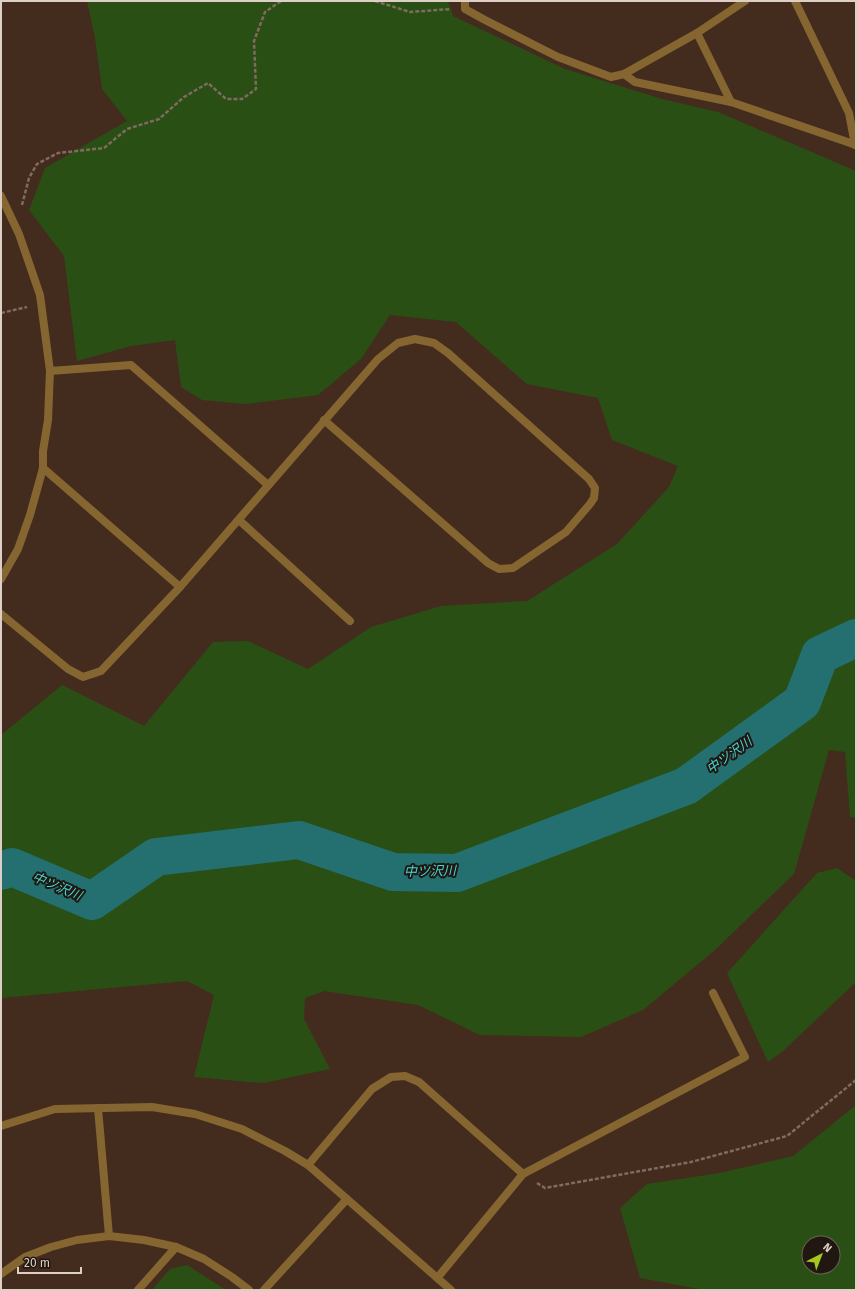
<svg xmlns="http://www.w3.org/2000/svg" width="857" height="1291" font-family="'Fira Sans','Noto Sans JP',sans-serif">
<style>
.green{fill:#2a4f15;fill-rule:evenodd}
.lines{fill:none;stroke-linecap:round;stroke-linejoin:round}
.river{stroke:#246f6f;stroke-width:38}
.path{stroke:#7f6b5f;stroke-width:2.5;stroke-dasharray:4 2;stroke-linecap:butt}
.service{stroke:#856631;stroke-width:8}
.minor{stroke:#856631;stroke-width:8}
.labels{text-anchor:middle;dominant-baseline:central;stroke-width:4;stroke-linejoin:round;paint-order:stroke}
.water-label{font-size:13px;font-style:italic;fill:#46d6d7;stroke:#211711}
</style>
<rect width="100%" height="100%" fill="#432c1e"/>
<!-- green -->
<g class="green">
<path d="M87,1H448L453,16L565,69L662,99L718,112L856,171V818L850,817L845,752L829,750L794,874L715,950L643,1010L581,1037L480,1035L418,1005L324,991L305,998L304,1019L330,1069L263,1083L194,1077L214,995L187,981L1,998V735L62,685L144,726L213,642L248,641L308,669L371,627L441,606L527,601L617,544L669,487L678,466L612,440L598,398L527,384L456,322L390,315L361,359L318,395L246,404L202,400L181,387L175,340L131,346L77,361L64,256L29,210L45,168L127,121L102,89L95,38Z"/>
<path d="M837,868L856,881V982L783,1051L768,1062L727,973L817,873Z"/>
<path d="M856,1105V1290H705L640,1278L620,1208L647,1184L720,1173L793,1156ZM809,1243H833V1267H809Z"/>
<path d="M187,1265L226,1290H152L170,1269Z"/>
</g>
<g class="lines">
<!-- river -->
<path class="river" d="M1,871L12,867L92,901L156,857L299,840L393,872L457,873L686,786L802,702L820,655L856,638"/>
<!-- path -->
<g class="path">
<path d="M375,1L410,12L451,9"/>
<path d="M22,205L29,178L37,164L58,153L104,148L127,129L159,119L184,97L208,83L226,99H242L256,89L254,41L265,12L281,1"/>
<path d="M1,313L27,307"/>
<path d="M537,1183L545,1188L691,1162L787,1136L856,1080"/>
</g>
<!-- service -->
<path class="service" d="M624,74L635,82L731,102L856,145"/>
<!-- minor -->
<g class="minor">
<path d="M465,1V9L485,20L558,57L611,77L624,74L697,33L745,1"/>
<path d="M795,1L849,113L855,145"/>
<path d="M697,33L731,102"/>
<path d="M1,196L19,234L40,295L50,371L48,420L43,451V468L30,515L18,549L1,579"/>
<path d="M50,371L131,365L268,485"/>
<path d="M43,468L180,587"/>
<path d="M239,520L350,621"/>
<path d="M1,614L68,669L83,677L101,671L180,587L378,359L398,343L415,339L434,343L448,353L589,479L595,488L594,498L590,504L566,532L513,568L499,569L488,563L324,420"/>
<path d="M98,1108L109,1236"/>
<path d="M1,1126L55,1109L152,1107L195,1114L242,1129L285,1151L308,1165L451,1290"/>
<path d="M308,1165L372,1089L391,1077L405,1076L419,1082L523,1174"/>
<path d="M1,1274L25,1257L51,1247L77,1240L109,1236L144,1240L176,1247L204,1259L232,1277L249,1290"/>
<path d="M438,1277L523,1174L745,1057L713,993"/>
<path d="M138,1290L176,1247"/>
<path d="M264,1290L347,1199"/>
</g>
</g>
<g class="labels">
<!-- water labels -->
<g class="water-label">
<text transform="translate(729 755) rotate(-36)">中ツ沢川</text>
<text transform="translate(430 871) rotate(-1)">中ツ沢川</text>
<text transform="translate(57 886) rotate(23)">中ツ沢川</text>
</g>
</g>
<!-- border -->
<rect width="857" height="1291" fill="none" stroke="#decfc6" stroke-width="4"/>
<!-- north arrow -->
<g transform="translate(821 1255) rotate(42)"><circle r="19" fill="#211711" stroke="#6d6159"/>
<path d="M0-3L7 15L0 10L-7 15Z" fill="#a7c71e"/>
<text y="-6" font-size="11" font-weight="bold" text-anchor="middle" fill="#decfc6">N</text>
</g>
<!-- scale -->
<path d="M18 1267v6h63v-6" fill="none" stroke="#decfc6" stroke-width="2"/>
<text x="24" y="1267" font-size="12" fill="#decfc6" stroke="#211711" stroke-width="3" paint-order="stroke">20 m</text>
</svg>
